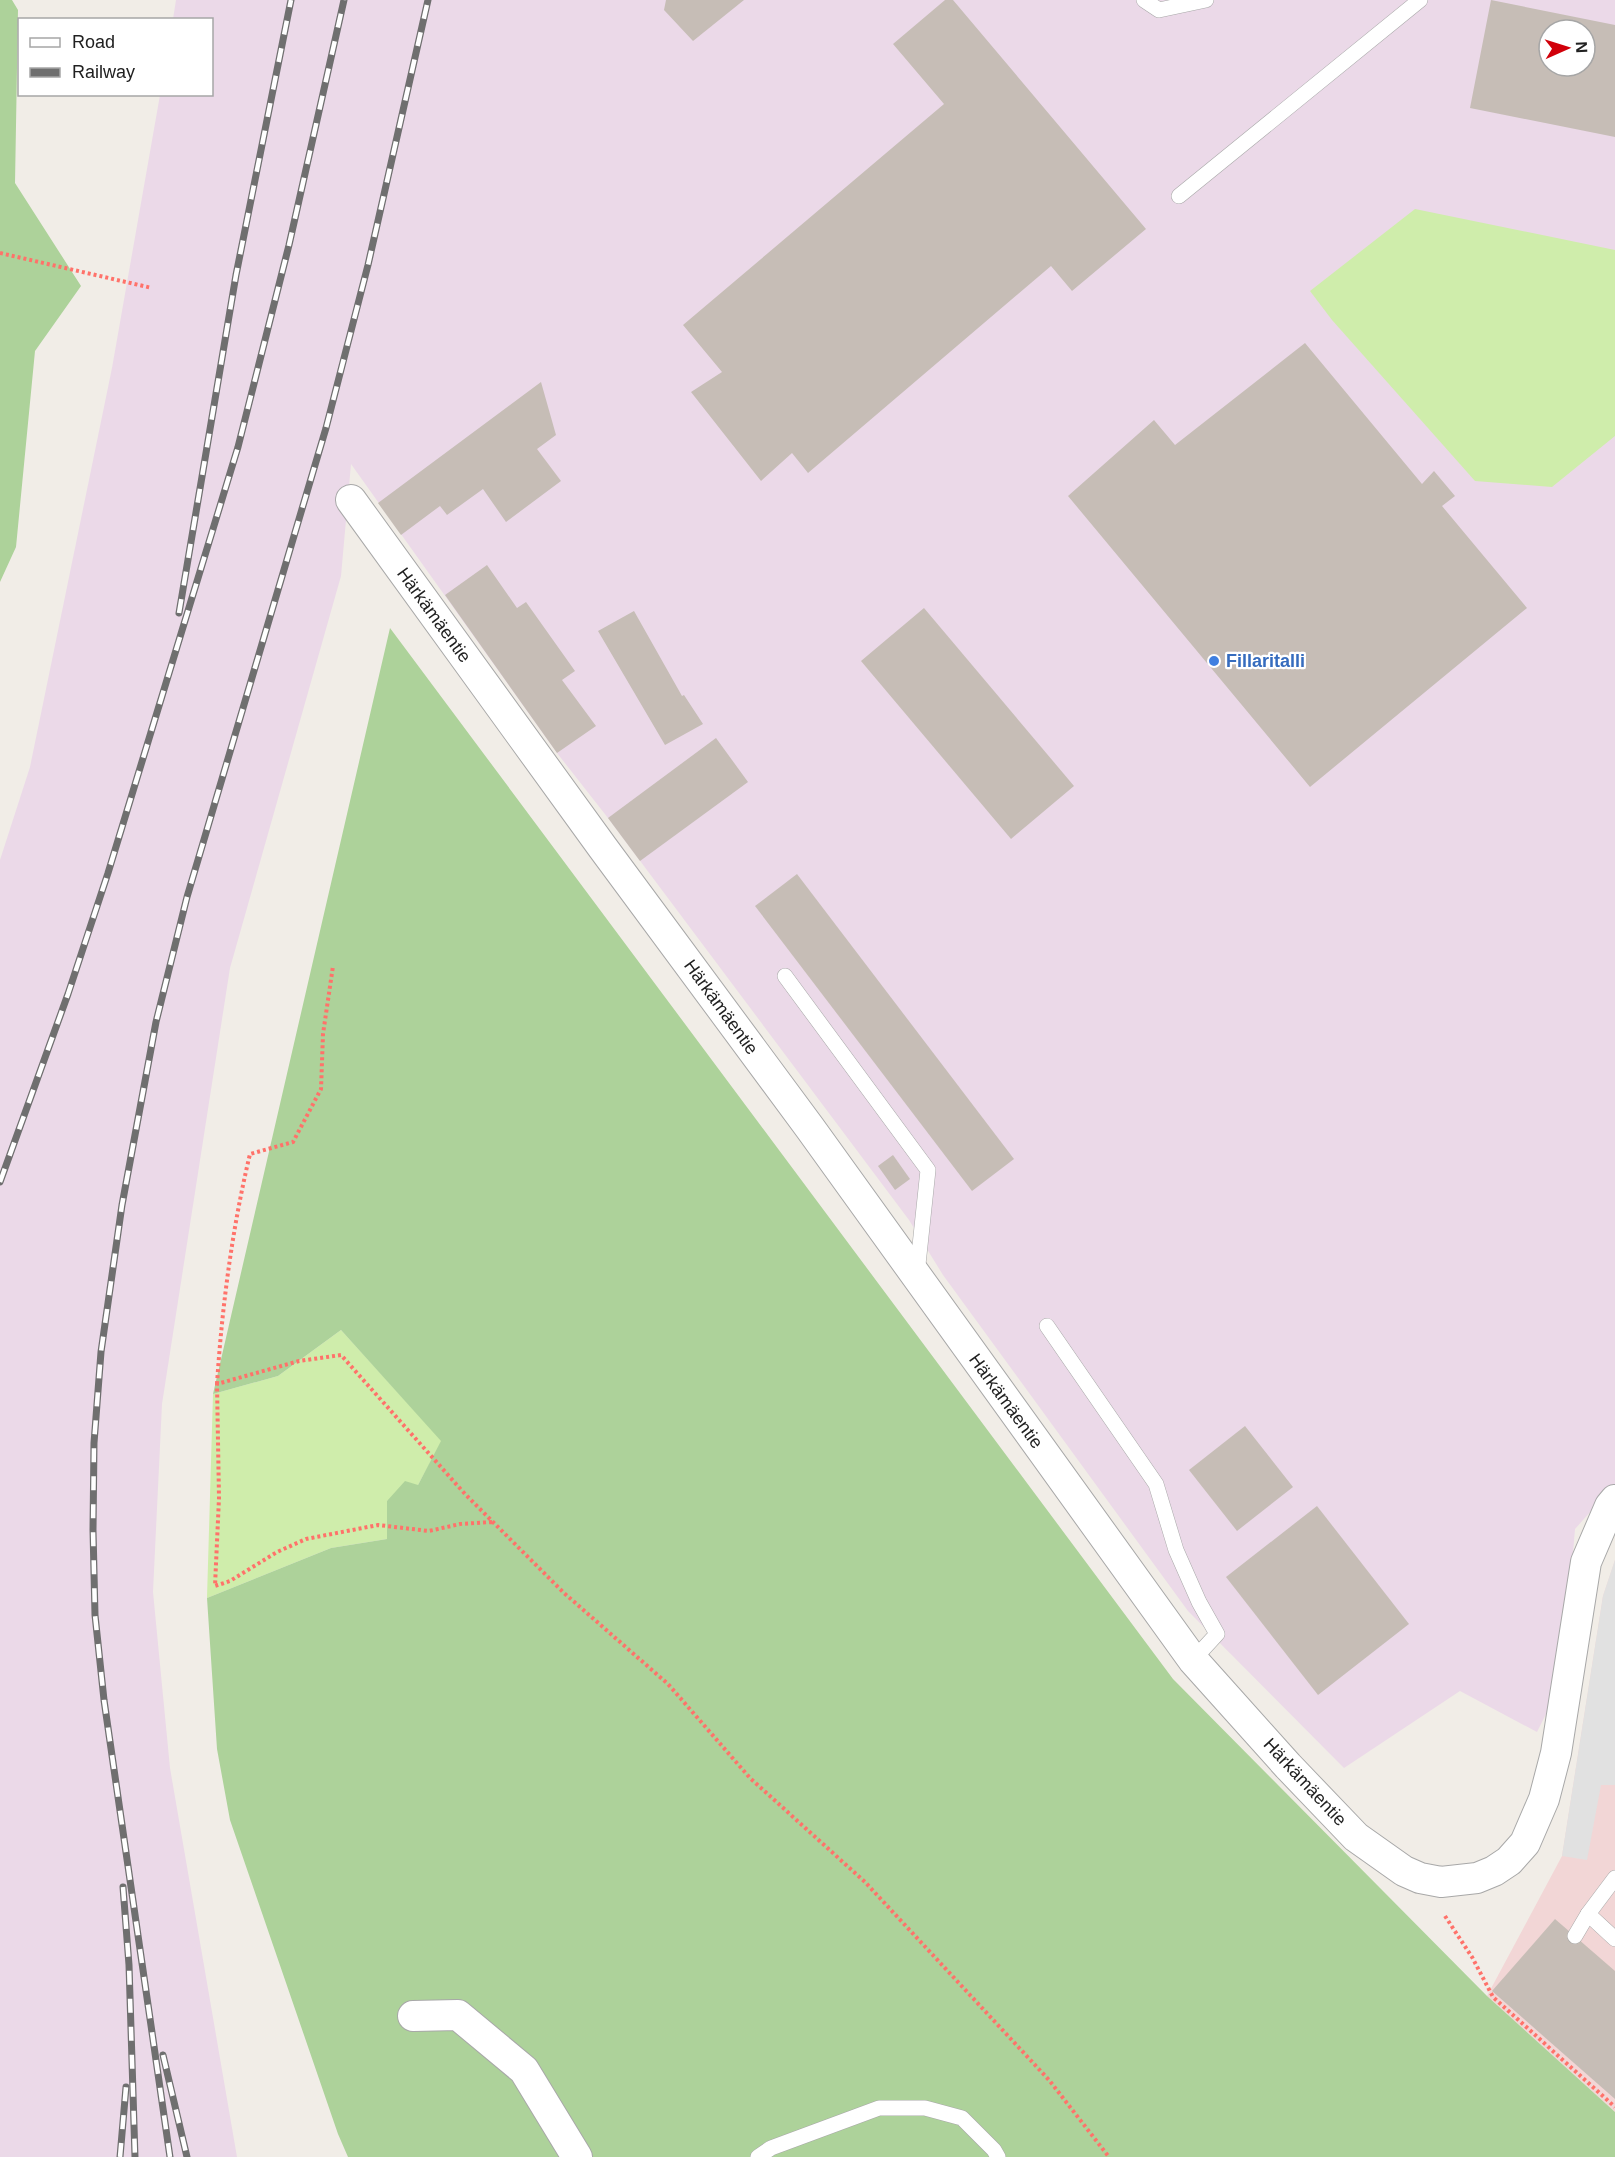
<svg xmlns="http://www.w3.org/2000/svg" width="1615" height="2157" font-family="Helvetica,sans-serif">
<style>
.commercial{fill:#f2d6d6}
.industrial{fill:#ebd9e8;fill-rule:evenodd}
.grass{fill:#cfedab}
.forest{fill:#add29a}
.parking{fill:#e1e1e1}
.building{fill:#c6bdb6;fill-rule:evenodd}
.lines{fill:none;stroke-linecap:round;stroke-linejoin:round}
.service-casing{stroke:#a8a8a8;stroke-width:16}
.minor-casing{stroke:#a8a8a8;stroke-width:32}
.path{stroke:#ff726a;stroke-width:4;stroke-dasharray:3 3;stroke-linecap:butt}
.service{stroke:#fff;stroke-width:15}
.minor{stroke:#fff;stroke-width:30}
.rail-casing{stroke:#6f6f6f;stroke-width:7}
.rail{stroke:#fff;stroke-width:4.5;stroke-dasharray:14;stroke-linecap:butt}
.shop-dot{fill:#3f7fe0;stroke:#fff;stroke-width:2}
.labels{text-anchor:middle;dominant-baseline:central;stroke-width:4.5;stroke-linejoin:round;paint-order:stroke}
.street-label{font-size:18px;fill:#212121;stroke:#fff}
.shop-label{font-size:18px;font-weight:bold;fill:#366cbe;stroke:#fff;text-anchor:start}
</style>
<rect width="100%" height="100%" fill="#f1ede7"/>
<!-- commercial -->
<path class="commercial" d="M1615,1560V2112L1487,1996L1562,1856L1603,1596Z"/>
<!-- industrial -->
<path class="industrial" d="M176,0H1615V1484L1575,1529L1562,1682L1537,1732L1460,1691L1344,1768L1188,1611L943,1275L909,1220L608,818L557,753L351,464L341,576L230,968L162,1404L153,1592L170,1768L237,2157H0V860L30,767L112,368L160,95L212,94V20L173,19ZM1549,30H1585V66H1549Z"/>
<!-- grass -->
<g class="grass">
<path d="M1415,209L1615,250V436L1552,487L1475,481L1332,320L1310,291Z"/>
<path d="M341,1330L442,1441L418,1485L387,1501V1539L331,1548L207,1598L213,1394L278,1376Z"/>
</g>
<!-- forest -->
<g class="forest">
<path d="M0,0H12L18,10L15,183L81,286L35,351L16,547L0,582Z"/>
<path d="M390,628L1173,1679L1487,1996L1615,2112V2157H348L338,2134L230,1820L217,1749L207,1598L331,1548L387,1539V1501L405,1481L418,1485L441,1441L341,1330L278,1376L213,1394Z"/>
</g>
<!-- parking -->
<path class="parking" d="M1615,1560V1785H1601L1587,1860L1562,1856L1603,1596Z"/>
<!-- building -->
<g class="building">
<path d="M666,0H744L693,41L664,10Z"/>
<path d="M945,0H953L1146,229L1072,291L1051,266L808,473L792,453L761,481L691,392L722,372L683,325L944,104L893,44Z"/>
<path d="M1491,0L1615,25V137L1470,108ZM1549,30H1585V66H1549Z"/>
<path d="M1305,343L1422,484L1434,471L1455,496L1442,506L1527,608L1310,787L1068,496L1154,420L1175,445Z"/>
<path d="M541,382L556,435L537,449L561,481L506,522L483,489L447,515L440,506L401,535L378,503Z"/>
<path d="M487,565L517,608L526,602L575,671L562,680L596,726L557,753L445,595Z"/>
<path d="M924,608L1074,786L1011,839L861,661Z"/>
<path d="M634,611L682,696L684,695L703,724L665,745L598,631Z"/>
<path d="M716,738L748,782L640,861L608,818Z"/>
<path d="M797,874L1014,1159L972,1191L755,906Z"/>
<path d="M893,1155L910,1179L895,1190L878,1166Z"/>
<path d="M1245,1426L1293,1487L1237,1531L1189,1470Z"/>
<path d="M1317,1506L1409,1624L1318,1695L1226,1577Z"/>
<path d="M1555,1919L1615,1971V2099L1492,1991Z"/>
</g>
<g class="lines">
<defs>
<g id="service">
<path d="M1144,0L1159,10L1206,0"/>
<path d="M1179,196L1420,0"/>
<path d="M785,976L928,1170L917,1274"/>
<path d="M1047,1326L1156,1484L1176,1550L1199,1602L1217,1634L1193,1660"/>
<path d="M1588,1914L1615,1939"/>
<path d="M1575,1936L1588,1914L1615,1878"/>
<path d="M758,2157L771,2148L879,2108H925L962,2118L994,2150L998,2157"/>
</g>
<g id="minor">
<path d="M351,500L603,848L810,1128L1193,1660L1288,1766L1356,1837L1404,1871L1420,1878L1441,1882L1477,1878L1494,1871L1509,1861L1525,1843L1544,1799L1556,1753L1586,1562L1610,1506L1615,1500"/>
<path d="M413,2016L458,2015L524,2070L577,2157"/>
</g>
</defs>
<!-- service casing -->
<use href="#service" class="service-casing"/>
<!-- minor casing -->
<use href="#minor" class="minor-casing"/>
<!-- path -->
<g class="path">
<path d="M0,253L152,288"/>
<path d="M217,1384C222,1307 232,1229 250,1154L293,1142L321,1089L323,1034L333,966"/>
<path d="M492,1522L460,1524L429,1531L378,1525L306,1539L277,1552L230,1581L215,1586L219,1498L217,1384L299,1361L341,1355L465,1494L564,1593L668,1684L750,1778L865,1882L1049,2080L1109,2157"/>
<path d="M1445,1916L1472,1957L1493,1997L1615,2107"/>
</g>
<!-- service -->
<use href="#service" class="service"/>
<!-- minor -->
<use href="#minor" class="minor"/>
<defs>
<g id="rail">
<path d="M179,613L236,275L291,0"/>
<path d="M0,1182L68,994L108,873L238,447L289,245L344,0"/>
<path d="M123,1887L129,1965L135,2157"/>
<path d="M163,2055L187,2157"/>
<path d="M120,2157L126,2087"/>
<path d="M170,2157L104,1700L95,1615L93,1530L94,1443L101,1352L122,1205L156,1022L187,897L326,428L368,265L428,0"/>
</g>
</defs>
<!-- rail casing -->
<use href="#rail" class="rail-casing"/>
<!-- rail -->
<use href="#rail" class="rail"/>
</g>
<!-- markers -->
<circle class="shop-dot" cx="1214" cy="661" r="6"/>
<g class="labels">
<!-- street labels -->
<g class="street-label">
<text transform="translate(434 615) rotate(54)">Härkämäentie</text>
<text transform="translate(721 1007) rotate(54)">Härkämäentie</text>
<text transform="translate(1006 1401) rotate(54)">Härkämäentie</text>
<text transform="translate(1305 1782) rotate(47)">Härkämäentie</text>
</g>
<!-- shop labels -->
<g class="shop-label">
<text x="1226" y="661">Fillaritalli</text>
</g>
</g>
<!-- legend -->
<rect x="18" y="18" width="195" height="78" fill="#ffffff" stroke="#a6a6a6" stroke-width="1.5"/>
<rect x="30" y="38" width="30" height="9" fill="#ffffff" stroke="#a6a6a6" stroke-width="1.5"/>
<text x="72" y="48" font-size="18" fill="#212121">Road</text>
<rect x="30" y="68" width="30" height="9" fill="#6f6f6f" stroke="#a6a6a6" stroke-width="1.5"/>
<text x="72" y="78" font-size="18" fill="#212121">Railway</text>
<!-- north arrow -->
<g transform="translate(1567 48) rotate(87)"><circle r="28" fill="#ffffff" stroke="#a6a6a6" stroke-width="1.5"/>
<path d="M0-4.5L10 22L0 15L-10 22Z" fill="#d1000a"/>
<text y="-9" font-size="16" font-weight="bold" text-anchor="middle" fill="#212121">N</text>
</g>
</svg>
